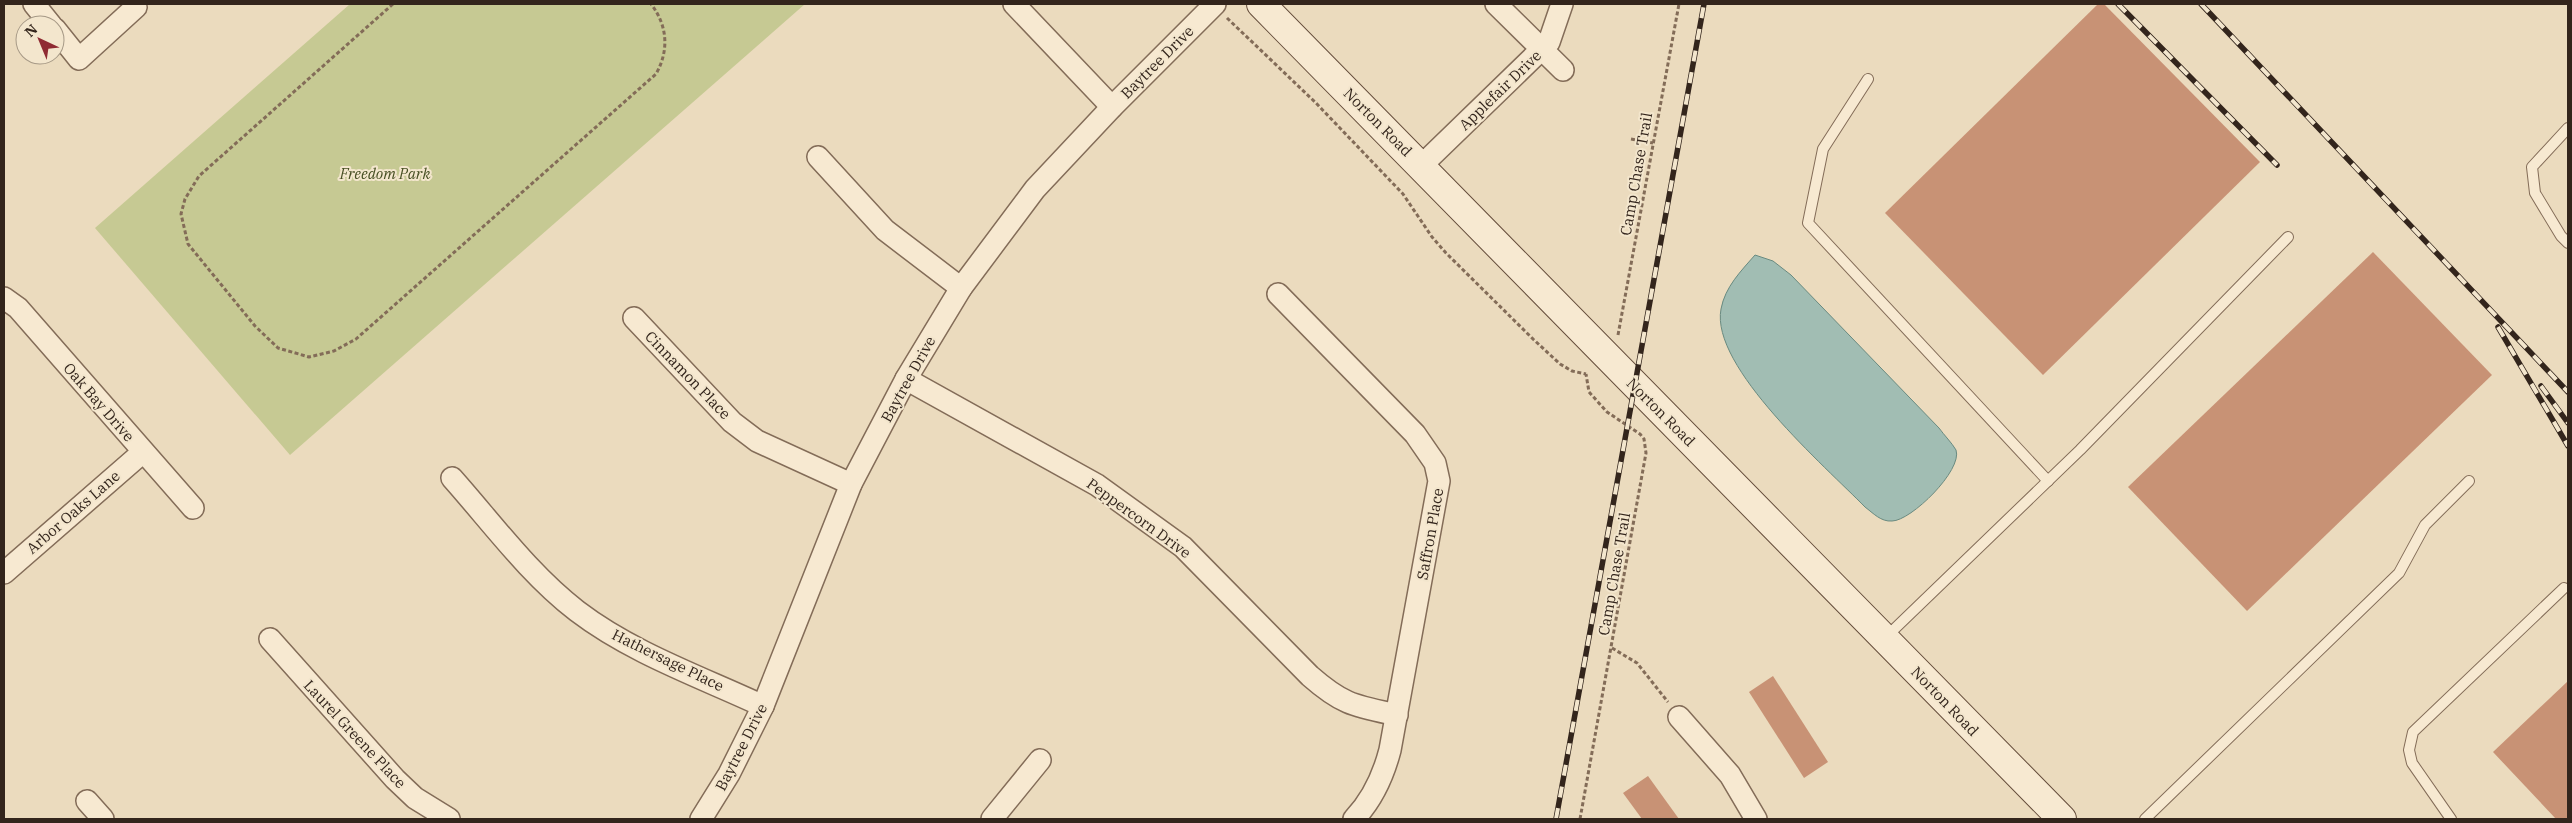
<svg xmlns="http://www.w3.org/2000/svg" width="2572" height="823" font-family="'IBM Plex Serif',serif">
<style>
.green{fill:#c6c993}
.water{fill:#a1bdb3;stroke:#698a80}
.building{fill:#c89275}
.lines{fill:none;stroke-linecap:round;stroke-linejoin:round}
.service-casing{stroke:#836c58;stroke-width:12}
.minor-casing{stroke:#836c58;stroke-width:24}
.secondary-casing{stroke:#654d3b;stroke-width:30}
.path{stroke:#836c58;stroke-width:3;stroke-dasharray:4 2.5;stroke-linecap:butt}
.service{stroke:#f7e9d1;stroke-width:10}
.minor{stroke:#f7e9d1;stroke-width:21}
.secondary{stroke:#f7e9d1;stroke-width:28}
.rail-casing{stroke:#33251c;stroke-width:5.5}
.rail{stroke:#f3e6cd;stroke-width:4;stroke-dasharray:11;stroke-linecap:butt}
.labels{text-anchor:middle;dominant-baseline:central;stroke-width:4;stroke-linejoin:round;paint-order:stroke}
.street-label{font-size:15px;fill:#33251c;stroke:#f3e6cd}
.park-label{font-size:15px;font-style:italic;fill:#474f23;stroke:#f3e6cd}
</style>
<rect width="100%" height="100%" fill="#ebdbbe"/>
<!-- green -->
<path class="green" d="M350,4H805L290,455L95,228Z"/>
<!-- water -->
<path class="water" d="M1755,255L1773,261L1791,275L1939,428C1944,435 1952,443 1956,450C1963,470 1911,521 1892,521C1881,522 1873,513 1865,507C1826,467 1710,367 1721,309C1725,287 1741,271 1755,255Z"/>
<!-- building -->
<g class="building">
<path d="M2098,4H2104L2260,162L2043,375L1885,213Z"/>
<path d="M2373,252L2492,375L2247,611L2128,487Z"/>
<path d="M1773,676L1828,762L1804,778L1749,692Z"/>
<path d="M2568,681V819H2556L2493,752Z"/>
<path d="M1648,776L1679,819H1642L1623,793Z"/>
</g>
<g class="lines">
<defs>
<g id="service">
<path d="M1868,79L1823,149L1808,223L2048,481"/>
<path d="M2568,128L2532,167L2535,193L2561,236L2568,243"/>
<path d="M1885,638L2080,450L2288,237"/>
<path d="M2145,819L2399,573L2425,525L2469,481"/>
<path d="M2451,819L2412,763L2409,750L2413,732L2564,588"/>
</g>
<g id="minor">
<path d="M34,4L51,25"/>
<path d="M1014,4L1112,107"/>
<path d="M1496,4L1563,70"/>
<path d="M55,29L79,59L136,7L134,4"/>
<path d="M818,157L885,230L961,288"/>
<path d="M1421,166L1549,42L1562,4"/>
<path d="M1278,294L1415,434L1435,463L1439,481L1390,750C1383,777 1373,799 1354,819"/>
<path d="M4,298L18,308L193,508"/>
<path d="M634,318L732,422L757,441L851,484"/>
<path d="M906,379L1097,485L1183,547L1310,676C1343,705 1355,706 1397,715"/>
<path d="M452,478C492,523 529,574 577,611C632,653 701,677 763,706"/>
<path d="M4,573L143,452"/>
<path d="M270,639L395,779L415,798L449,819"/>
<path d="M1679,717L1730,775L1756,819"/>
<path d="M87,801L103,819"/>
<path d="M701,819L729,774L763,706L851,484L906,379L961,288L1035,189L1112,107L1215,4"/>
<path d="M992,819L1040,760"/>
</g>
<path id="secondary" d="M1261,4L2062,819"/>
</defs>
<!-- service casing -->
<use href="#service" class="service-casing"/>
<!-- minor casing -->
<use href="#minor" class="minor-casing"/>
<!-- secondary casing -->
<use href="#secondary" class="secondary-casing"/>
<!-- path -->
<g class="path">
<path d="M393,4L199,176L185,199L181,214L188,244L255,326L278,348L309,357L334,351L356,339L656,74C669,51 668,26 651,4"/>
<path d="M1227,18L1315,102L1403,194L1432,237L1446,253L1533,339L1560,364L1572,371L1586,374"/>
<path d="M1631,139L1653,143"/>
<path d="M1618,335L1679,4"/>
<path d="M1612,648L1637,663L1668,702"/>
<path d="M1580,819L1646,453L1644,439L1640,434L1607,412L1589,392L1586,374"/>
</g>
<!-- service -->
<use href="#service" class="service"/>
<!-- minor -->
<use href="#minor" class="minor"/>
<!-- secondary -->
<use href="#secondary" class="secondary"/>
<defs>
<g id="rail">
<path d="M2118,4L2277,165"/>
<path d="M2201,4L2568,392"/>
<path d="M2498,327L2568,446"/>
<path d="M2541,386L2568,423"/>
<path d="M1556,819L1704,4"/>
</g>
</defs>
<!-- rail casing -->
<use href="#rail" class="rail-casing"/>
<!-- rail -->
<use href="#rail" class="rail"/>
</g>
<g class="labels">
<!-- street labels -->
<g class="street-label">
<text transform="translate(1157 62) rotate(-45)">Baytree Drive</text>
<text transform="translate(1500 90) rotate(-44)">Applefair Drive</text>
<text transform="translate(1378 122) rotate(45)">Norton Road</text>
<text transform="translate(1636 174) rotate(-80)">Camp Chase Trail</text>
<text transform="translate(688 375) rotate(46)">Cinnamon Place</text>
<text transform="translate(908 379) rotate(-61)">Baytree Drive</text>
<text transform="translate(99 402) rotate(49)">Oak Bay Drive</text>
<text transform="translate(1661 412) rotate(45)">Norton Road</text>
<text transform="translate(73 512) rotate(-41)">Arbor Oaks Lane</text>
<text transform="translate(1139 518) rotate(36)">Peppercorn Drive</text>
<text transform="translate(1430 534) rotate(-80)">Saffron Place</text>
<text transform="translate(1614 574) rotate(-80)">Camp Chase Trail</text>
<text transform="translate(668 660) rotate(26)">Hathersage Place</text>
<text transform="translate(1945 701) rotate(46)">Norton Road</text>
<text transform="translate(355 734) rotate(47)">Laurel Greene Place</text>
<text transform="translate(741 747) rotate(-63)">Baytree Drive</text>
</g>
<!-- park labels -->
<g class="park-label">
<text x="385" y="173">Freedom Park</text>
</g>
</g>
<!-- border -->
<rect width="2572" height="823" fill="none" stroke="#33251c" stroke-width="10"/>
<!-- north arrow -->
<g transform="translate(40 40) rotate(316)"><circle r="24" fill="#f3e6cd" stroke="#a69986"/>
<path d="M0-4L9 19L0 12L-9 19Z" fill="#8f2a32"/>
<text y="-8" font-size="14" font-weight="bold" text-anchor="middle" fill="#33251c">N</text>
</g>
</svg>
